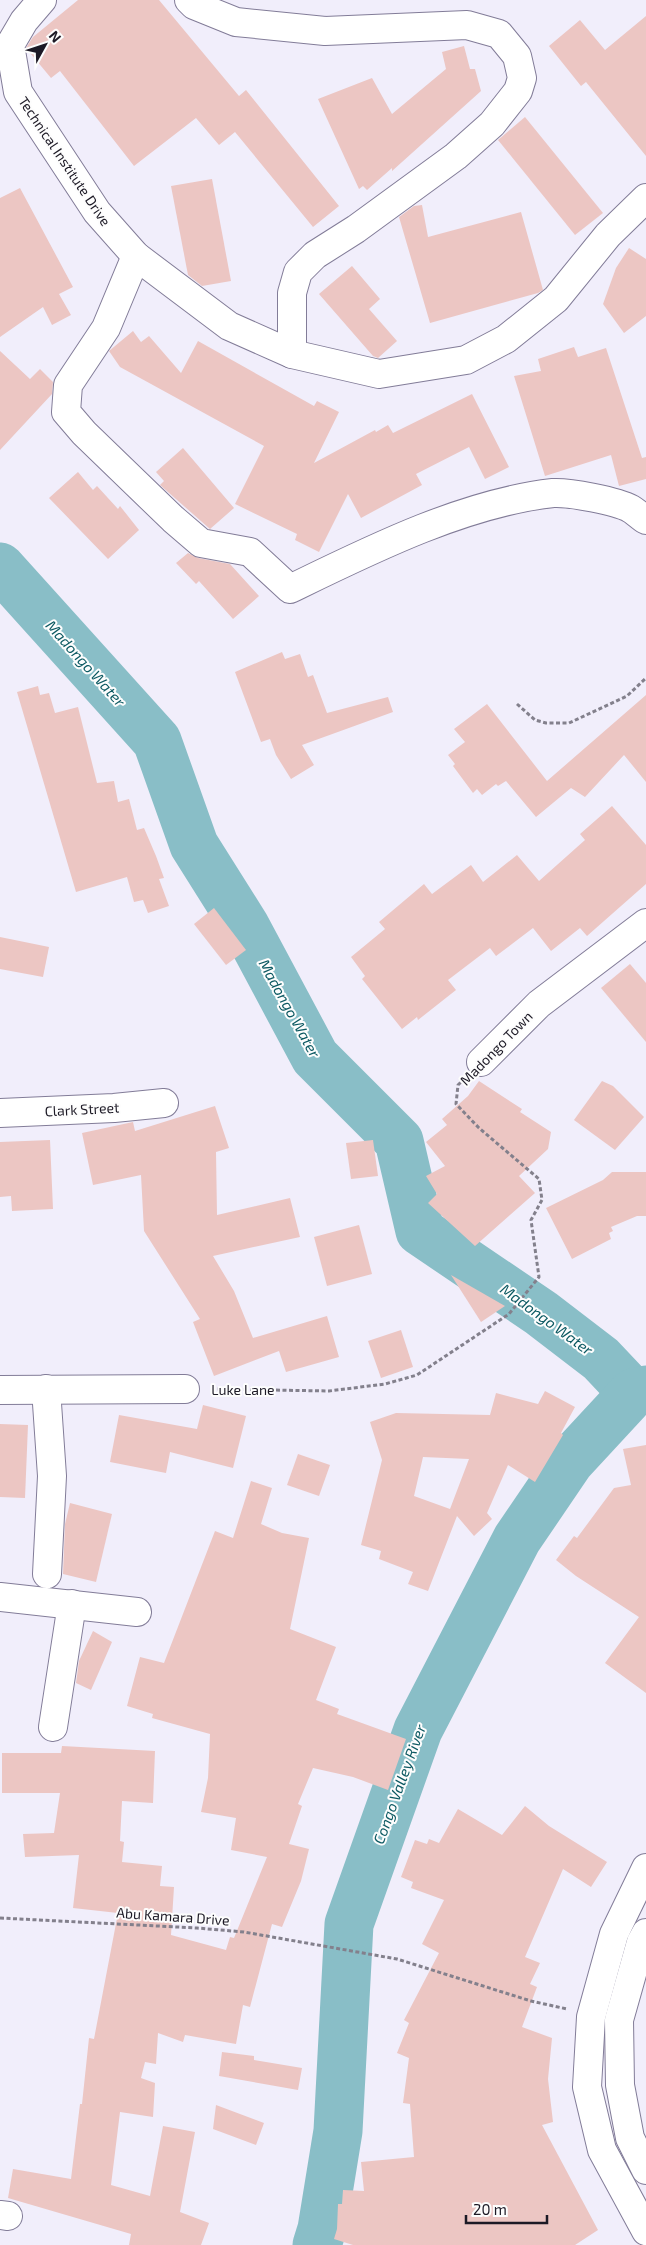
<svg xmlns="http://www.w3.org/2000/svg" width="646" height="2245" font-family="'Exo 2',sans-serif">
<style>
.lines{fill:none;stroke-linecap:round;stroke-linejoin:round}
.river{stroke:#89bec7;stroke-width:49}
.building{fill:#ecc6c3;fill-rule:evenodd}
.minor-casing{stroke:#827c98;stroke-width:30}
.major-casing{stroke:#827c98;stroke-width:30}
.path{stroke:#83808c;stroke-width:3;stroke-dasharray:4 2.5;stroke-linecap:butt}
.minor{stroke:#fff;stroke-width:28}
.major{stroke:#fff;stroke-width:28}
.labels{text-anchor:middle;dominant-baseline:central;stroke-width:4;stroke-linejoin:round;paint-order:stroke}
.street-label{font-size:14px;fill:#1c1925;stroke:#fdfdfd}
.water-label{font-size:15px;font-style:italic;fill:#0c5962;stroke:#fdfdfd}
</style>
<rect width="100%" height="100%" fill="#f1eefb"/>
<g class="lines">
<!-- river -->
<g class="river">
<path d="M0,567L157,741L194,845L245,926L315,1057L399,1141L420,1231L541,1313L601,1359L633,1393"/>
<path d="M317,2245L322,2229L338,2131L349,1924L418,1730L517,1539L570,1461L633,1393L646,1390"/>
</g>
</g>
<!-- building -->
<g class="building">
<path d="M78,0H159L239,96L246,90L339,206L313,227L235,132L219,145L196,118L134,166L60,71L51,78L26,48L33,37Z"/>
<path d="M646,16V156L586,82L581,86L549,46L580,20L605,50Z"/>
<path d="M464,46L470,69H475L481,91L392,171V168L367,190L363,186L359,189L318,99L372,78L392,114L446,69L442,52Z"/>
<path d="M525,117L603,213L575,235L498,140Z"/>
<path d="M212,179L231,281L202,286L188,275L171,186Z"/>
<path d="M20,188L73,287L59,294L71,315L52,325L43,307L0,337V198Z"/>
<path d="M422,205L428,237L521,212L543,290L538,293L430,323L399,217L414,206Z"/>
<path d="M629,248L646,259V316L624,333L603,304L616,268Z"/>
<path d="M352,266L380,299L369,309L397,341L378,358L373,356L319,294Z"/>
<path d="M133,331L141,342L149,336L181,373L198,341L314,406L317,401L339,412L314,463L375,430L376,432L388,425L393,433L472,394L509,467L485,479L469,447L416,474L422,485L361,518L348,494L319,552L295,540L297,534L235,504L264,446L120,367L109,351Z"/>
<path d="M574,347L578,357L606,348L642,458L646,457V479L619,486L611,455L545,476L514,376L541,371L538,359Z"/>
<path d="M0,351L30,379L40,369L53,382L52,394L0,450Z"/>
<path d="M183,448L234,508L210,529L160,485L164,481L156,472Z"/>
<path d="M78,472L93,490L97,486L118,509L120,506L139,530L108,559L49,498Z"/>
<path d="M188,553L198,558L230,564L259,596L233,619L199,581L196,584L176,563Z"/>
<path d="M282,652L285,659L300,654L308,677L313,675L327,713L388,697L393,712L302,745L314,765L291,779L276,755L270,739L261,742L235,672Z"/>
<path d="M38,686L40,695L49,693L55,713L78,707L97,783L114,781L118,802L129,799L137,830L144,828L156,856L164,878L159,879L169,906L148,913L143,900L134,902L127,877L76,892L17,692Z"/>
<path d="M646,695V782L624,755L585,797L571,788L536,817L506,781L498,786L496,784L482,795L477,789L473,793L453,766L455,764L448,755L465,742L454,729L487,704L547,781Z"/>
<path d="M612,806L646,845V884L587,936L580,928L551,951L533,928L496,956L490,948L448,980L456,990L418,1020L417,1017L402,1029L362,979L365,976L351,957L385,929L379,922L424,884L432,894L471,865L483,882L517,855L539,881L585,840L580,834Z"/>
<path d="M214,908L246,950L226,965L194,924Z"/>
<path d="M0,937L49,947L43,977L0,969Z"/>
<path d="M630,964L646,983V1042L601,988Z"/>
<path d="M479,1081L522,1109L520,1112L551,1132L548,1149L519,1176L535,1193L475,1246L428,1203L437,1194L426,1176L445,1166L426,1142L447,1125L442,1119L468,1096Z"/>
<path d="M602,1081L613,1086L644,1117L615,1150L574,1120Z"/>
<path d="M215,1106L229,1148L216,1152L217,1215L290,1198L300,1237L213,1256L234,1291L253,1338L327,1316L339,1357L286,1372L279,1351L214,1376L193,1322L200,1319L144,1231L141,1175L93,1185L82,1133L133,1122L135,1131Z"/>
<path d="M50,1140L53,1209L12,1211L11,1196L0,1197V1142Z"/>
<path d="M373,1140L378,1176L351,1179L346,1143Z"/>
<path d="M612,1172H646V1216H637L611,1227L613,1231L609,1233L611,1239L572,1259L546,1208L603,1180Z"/>
<path d="M359,1225L372,1274L327,1286L314,1237Z"/>
<path d="M451,1275L505,1306L481,1322Z"/>
<path d="M401,1330L413,1367L381,1378L368,1341Z"/>
<path d="M545,1391L575,1407L561,1433L563,1435L535,1482L508,1465L487,1513L492,1519L474,1536L457,1516L428,1591L408,1584L413,1572L379,1559L381,1551L361,1545L382,1460L370,1422L396,1413L490,1415L496,1393L538,1404ZM423,1457L469,1459L450,1509L414,1496Z"/>
<path d="M203,1405L246,1416L233,1468L170,1452L166,1473L110,1462L119,1415L197,1429Z"/>
<path d="M0,1424L28,1425L25,1498L0,1497Z"/>
<path d="M646,1445V1693L605,1663L639,1617L576,1576L556,1560L574,1536L577,1538L614,1488L631,1485L623,1449Z"/>
<path d="M298,1454L330,1465L319,1496L287,1485Z"/>
<path d="M251,1481L272,1488L261,1524L282,1533L309,1538L290,1629L336,1647L316,1700L339,1709L337,1714L406,1739L388,1790L353,1777L313,1768L298,1804L302,1806L289,1844L309,1849L301,1881L282,1927L272,1924L250,2007L243,2005L236,2044L185,2035L183,2042L158,2033L156,2064L145,2062L141,2078L155,2083L153,2117L120,2112L111,2185L150,2196L163,2126L195,2132L180,2212L209,2223L201,2245H129L131,2234L8,2198L13,2169L71,2179L80,2104H82L89,2038L94,2039L118,1913L73,1908L79,1855L25,1857L23,1834L54,1833L60,1793H2V1753H61L62,1746L155,1751L153,1803L122,1801L120,1841L124,1842L122,1862L162,1866L160,1886L174,1887L171,1935L226,1950L230,1937L234,1938L267,1857L231,1850L236,1818L201,1812L208,1778L210,1734L152,1718L153,1714L127,1706L140,1657L164,1663L215,1531L233,1538Z"/>
<path d="M70,1503L112,1514L96,1582L63,1574L65,1524Z"/>
<path d="M93,1631L112,1642L91,1690L76,1683L79,1661Z"/>
<path d="M525,1806L549,1826L607,1862L591,1887L563,1869L525,1957L540,1963L530,1984L537,1987L522,2027L552,2038L548,2079L553,2122L542,2125L598,2230L575,2245H353L334,2239L337,2229L338,2204H342L343,2190L364,2191L361,2162L414,2157L410,2104L403,2103L409,2058L397,2053L409,2023L404,2020L439,1953L422,1944L444,1900L411,1888L413,1882L401,1877L415,1840L427,1844L429,1839L439,1843L458,1809L502,1835Z"/>
<path d="M222,2052L254,2056V2060L302,2068L298,2090L219,2076Z"/>
<path d="M216,2105L264,2123L256,2145L213,2129Z"/>
</g>
<g class="lines">
<defs>
<g id="minor">
<path d="M42,0L24,21L10,45L18,92L97,212L136,256L229,326L292,354L379,374L466,360L506,339L556,299L608,235L646,198"/>
<path d="M189,0L194,5L236,22L325,31L467,25L499,34L517,56L522,78L518,91L492,124L456,156L356,229L315,255L298,272L292,293V354"/>
<path d="M136,256L106,328L68,385L66,412L84,433L173,519L201,543L250,552L290,589C370,550 464,503 553,493C569,492 617,501 631,509C636,512 641,517 646,520"/>
<path d="M481,1062L539,1004L646,923"/>
<path d="M0,1113L114,1108L164,1103"/>
<path d="M46,1389L52,1476L47,1574"/>
<path d="M0,1390L185,1389"/>
<path d="M0,1597L137,1612"/>
<path d="M53,1727L72,1604"/>
<path d="M0,2215L8,2216"/>
</g>
<g id="major">
<path d="M646,1868L614,1934L591,2017L587,2087L602,2150L646,2231"/>
<path d="M646,1933L641,1942L619,2020L620,2085L630,2138L646,2170"/>
</g>
</defs>
<!-- minor casing -->
<use href="#minor" class="minor-casing"/>
<!-- major casing -->
<use href="#major" class="major-casing"/>
<!-- path -->
<g class="path">
<path d="M517,704L535,720L546,723H569L627,696L646,678"/>
<path d="M211,1389L329,1391L385,1384L417,1375L509,1314L539,1277L531,1220L542,1200L539,1179L479,1128L456,1104L458,1085L462,1081"/>
<path d="M0,1918L197,1928L244,1932L397,1959L531,2001L567,2009"/>
</g>
<!-- minor -->
<use href="#minor" class="minor"/>
<!-- major -->
<use href="#major" class="major"/>
</g>
<g class="labels">
<!-- street labels -->
<g class="street-label">
<text transform="translate(65 161) rotate(56)">Technical Institute Drive</text>
<text transform="translate(496 1048) rotate(-46)">Madongo Town</text>
<text transform="translate(82 1109) rotate(-3)">Clark Street</text>
<text x="243" y="1389">Luke Lane</text>
<text transform="translate(173 1916) rotate(4)">Abu Kamara Drive</text>
</g>
<!-- water labels -->
<g class="water-label">
<text transform="translate(86 663) rotate(48)">Madongo Water</text>
<text transform="translate(290 1008) rotate(61)">Madongo Water</text>
<text transform="translate(547 1319) rotate(36)">Madongo Water</text>
<text transform="translate(399 1784) rotate(-70)">Congo Valley River</text>
</g>
</g>
<!-- north arrow -->
<g transform="translate(45 45) rotate(50)" stroke="#fdfdfd" stroke-width="4" paint-order="stroke">
<path d="M0-4L9 19L0 12L-9 19Z" fill="#1c1925"/>
<text y="-8" font-size="14" font-weight="bold" text-anchor="middle" fill="#1c1925">N</text>
</g>
<!-- scale -->
<path d="M466 2215v8h81v-8" fill="none" stroke="#1c1925" stroke-width="2.5"/>
<text x="473" y="2215" font-size="15" fill="#1c1925" stroke="#fdfdfd" stroke-width="4" paint-order="stroke">20 m</text>
</svg>
